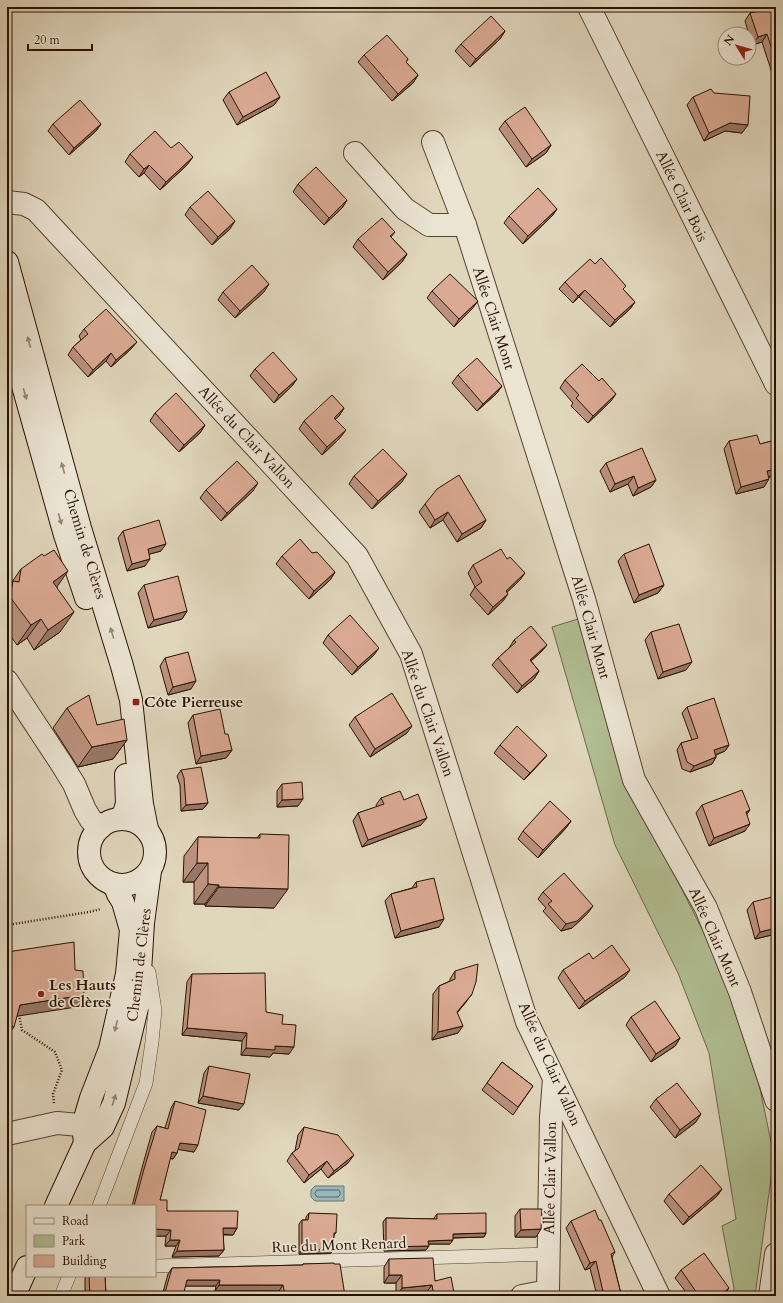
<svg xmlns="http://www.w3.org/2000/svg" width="783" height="1303" font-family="Cardo,serif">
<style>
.green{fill:#b0be92;stroke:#6c684a}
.water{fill:#97b7ba;stroke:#6b7570}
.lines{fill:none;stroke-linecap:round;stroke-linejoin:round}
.shore{stroke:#60645e;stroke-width:1}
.lane-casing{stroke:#564330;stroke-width:14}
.street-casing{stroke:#564330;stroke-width:24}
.secondary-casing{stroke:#281201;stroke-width:24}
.path{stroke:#281201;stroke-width:2.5;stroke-dasharray:1 2;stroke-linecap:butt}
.lane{stroke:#ebe4d3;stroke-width:13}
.street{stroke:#ebe4d3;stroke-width:22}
.secondary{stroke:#ebe4d3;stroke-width:22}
.wall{fill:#bc927f;stroke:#281201}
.shaded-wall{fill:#997768;stroke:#281201}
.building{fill:#dbaa94;stroke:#281201}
.oneway{fill:#938674}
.poi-dot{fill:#8f2418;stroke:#ebe4d3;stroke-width:1.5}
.labels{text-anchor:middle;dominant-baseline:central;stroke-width:3.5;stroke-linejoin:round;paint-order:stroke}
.street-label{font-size:15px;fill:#281201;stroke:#ebe4d3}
.poi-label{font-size:15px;font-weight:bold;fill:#281201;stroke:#ebe4d3;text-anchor:start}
</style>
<rect width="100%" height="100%" fill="#e0d6bc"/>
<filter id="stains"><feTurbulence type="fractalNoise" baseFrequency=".005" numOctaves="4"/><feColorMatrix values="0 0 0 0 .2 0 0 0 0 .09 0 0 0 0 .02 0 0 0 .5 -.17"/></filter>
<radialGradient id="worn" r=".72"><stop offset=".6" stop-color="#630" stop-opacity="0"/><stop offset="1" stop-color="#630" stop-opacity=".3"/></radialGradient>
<!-- green -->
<path class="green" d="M578,619L636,799L704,933L750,1041L774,1156L755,1296H733L734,1288L722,1226L736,1219L709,1053L678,973L615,845L552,627Z"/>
<!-- water -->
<path class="water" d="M315,1186H344V1201H315L311,1197V1190Z"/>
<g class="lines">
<!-- shore -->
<path class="shore" d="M317,1190H339L340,1192V1195L338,1197H317L315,1194Z"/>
<defs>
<g id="lane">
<path d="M99,1206L146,1083L152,1042L155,1010L149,972"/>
<path d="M155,1266L549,1254"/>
<path d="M61,1296L69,1276"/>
</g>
<g id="street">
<path d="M589,7L776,384"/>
<path d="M433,142L465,225L584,599L634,780L706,908L740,992L776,1100"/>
<path d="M355,153L405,209L429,225H465"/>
<path d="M7,202L24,204L36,210L357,556L411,654L527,1022L659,1296"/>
<path d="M7,681L61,763L74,784L85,810L91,820L101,827"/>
<path d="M7,1134L57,1123L102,1127"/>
<path d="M522,1296L548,1291L551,1117L554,1079"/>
<path d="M770,1296L776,1254"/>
</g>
<g id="secondary">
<path d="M7,262L80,528L122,666L131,700L142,804L147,829"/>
<path d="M7,329L65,535L86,598"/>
<circle cx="122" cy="852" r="33"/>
<path d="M122,819L127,804L126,775"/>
<path d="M85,1143L83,1125L91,1098L110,1049L127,974L131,930L123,902L118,894L114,884"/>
<path d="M56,1206L85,1143L103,1127L114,1103L138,1004L143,923L150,871"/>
<path d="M14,1296L27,1267"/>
</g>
</defs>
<!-- lane casing -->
<use href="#lane" class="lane-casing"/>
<!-- street casing -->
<use href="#street" class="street-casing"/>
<!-- secondary casing -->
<use href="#secondary" class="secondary-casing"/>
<!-- path -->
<g class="path">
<path d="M164,856V843"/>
<path d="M7,925L89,912L101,909"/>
<path d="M19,1015L22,1030L55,1052L62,1070L53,1094L54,1103"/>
</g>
<!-- lane -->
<use href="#lane" class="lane"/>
<!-- street -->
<use href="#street" class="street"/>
<!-- secondary -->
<use href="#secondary" class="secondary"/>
</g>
<!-- wall -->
<g class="wall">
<path d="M776,8V78L774,79L762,42L752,45L745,21L750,13Z"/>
<path d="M505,31L500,39L470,67L455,51L461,44Z"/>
<path d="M364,55L408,59L406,62L418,75L413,83L392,101L358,62Z"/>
<path d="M229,92L280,97L274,105L237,125L223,100Z"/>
<path d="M714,93L742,133L725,131L704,141L687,105L693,97Z"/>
<path d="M505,121L551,145L546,153L526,167L499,129Z"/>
<path d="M53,124H101L96,131L69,155L48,131Z"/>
<path d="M130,154L187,165L160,190L144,173L139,177L125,162Z"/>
<path d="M298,184L347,200L342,208L324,225L293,192Z"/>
<path d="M190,207L230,229L212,245L185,215Z"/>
<path d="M557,209L552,216L523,244L504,223L509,216Z"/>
<path d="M395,232L391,237L407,254L402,262L383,280L353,247L358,239Z"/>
<path d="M595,264L626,286L623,289L635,302L630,309L610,327L579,297L573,303L559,289L565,282Z"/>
<path d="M432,291L472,309L454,327L427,298Z"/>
<path d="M223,292H264L235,318L218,300Z"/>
<path d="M84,329L131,349L111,367L106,361L88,377L68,355L73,347L81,340L79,336Z"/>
<path d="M255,369L297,379L292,386L274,403L250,376Z"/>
<path d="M458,375L502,386L496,394L477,411L452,383Z"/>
<path d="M565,380L611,401L588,423L571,406L573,403L560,388Z"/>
<path d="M344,408L339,416L335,419L340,438L322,455L299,429L304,421Z"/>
<path d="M155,413L205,425L200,433L179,452L150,421Z"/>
<path d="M776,440V475L769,477L764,487L736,494L724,449L729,441L760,444Z"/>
<path d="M606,463L656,480L651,487L633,496L628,484L610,492L600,471Z"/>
<path d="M354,476L402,482L372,509L349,484Z"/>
<path d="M206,490L253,491L221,521L200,498Z"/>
<path d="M425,504L486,520L481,528L457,542L443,520L430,528L419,512Z"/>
<path d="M123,531L161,551L149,554L145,566L127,571L118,538Z"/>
<path d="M312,553L335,572L330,580L309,599L276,564L282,556Z"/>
<path d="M624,554L664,585L658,593L634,603L618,561Z"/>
<path d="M473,565L520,580L507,592L503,601L488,615L470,595L475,587L468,573Z"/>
<path d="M21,569L57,587L60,632L34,650L27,638L17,645L7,631V589Z"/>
<path d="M144,585L187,611L182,619L148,628L138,593Z"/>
<path d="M651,632L686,670L658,679L645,640Z"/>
<path d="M328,635L374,655L352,675L323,643Z"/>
<path d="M514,640L547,645L541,652L531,661L539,671L534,679L517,693L492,665L498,658L509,648Z"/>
<path d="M165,658L191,689L168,695L160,666Z"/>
<path d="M687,707L729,745L725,751L716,755V757L712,764L690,772L682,769L677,750L681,743L692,740L682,713Z"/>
<path d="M67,708L97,725L127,740L113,759L78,767L53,728Z"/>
<path d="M193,715L225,734L232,750L226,758L196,764L188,723Z"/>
<path d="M355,717L407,733L370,757L349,725Z"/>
<path d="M500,745L547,755L541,762L524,780L494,753Z"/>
<path d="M181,770L208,803L203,809L181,811L180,785L177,776Z"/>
<path d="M282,784L298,806L277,807V791Z"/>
<path d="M381,798L404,800L421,825L362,847L353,821L358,813L377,807L376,805Z"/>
<path d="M702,805L747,815L745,831L709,846L696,813Z"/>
<path d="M571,821L566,828L538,858L518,839L523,831Z"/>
<path d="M260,834L274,908L205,906V904H194V882H183L184,856L198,837L257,838Z"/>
<path d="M416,882L439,927L395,938L385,901L391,894L412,888Z"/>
<path d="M543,892L588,913L572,928L561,931L543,911L546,908L538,899Z"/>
<path d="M753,902L776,934L755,939L747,910Z"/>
<path d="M593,959L625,977L579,1009L558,978L563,970Z"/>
<path d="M455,971L466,1002L457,1013L458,1033L432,1040L433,994L439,986L450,981V979Z"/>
<path d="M192,974L266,1012L282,1024L289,1054L273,1053L270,1057L241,1055L242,1041L182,1035L187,982Z"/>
<path d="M631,1017L680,1038L675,1046L651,1062L626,1025Z"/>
<path d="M502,1062L533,1086L513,1115L482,1090Z"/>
<path d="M209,1066L239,1110L198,1103L204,1073Z"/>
<path d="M656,1099L696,1122L675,1138L650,1107Z"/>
<path d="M175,1101L194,1152L178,1149L177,1153L173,1159L170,1158L160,1200L167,1211L237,1228L233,1235H223L224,1250L219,1256L172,1257L176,1246H165L166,1236H155V1206H132L140,1175L152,1132L157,1126L165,1128L171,1108Z"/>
<path d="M304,1127L348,1163L328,1178L321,1169L304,1183L287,1161L292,1153L295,1151L298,1135Z"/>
<path d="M722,1189L717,1196L683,1225L664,1201L669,1194Z"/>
<path d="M520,1209L536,1237H515V1216Z"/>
<path d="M309,1213L336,1233L334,1235L333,1249L331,1253L299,1254V1224L302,1220H306V1217Z"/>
<path d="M437,1214L486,1233L484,1237L453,1238L450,1244H429L426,1250L384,1251L383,1222L386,1218L434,1219V1218Z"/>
<path d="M571,1221L615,1252L612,1257L621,1294L633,1296H597L590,1268L585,1270L566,1228Z"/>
<path d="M389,1259L435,1281L452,1296H427L426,1293L396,1296V1283H384V1267Z"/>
<path d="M303,1264H334L345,1296H280L279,1291H215L216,1286H185L183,1296H162L168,1274L172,1268L302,1265Z"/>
<path d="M681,1270L724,1296H689L675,1278Z"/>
<path d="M85,1276H105L106,1296H85Z"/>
</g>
<!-- shaded-wall -->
<g class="shaded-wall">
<path d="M505,31L500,39L470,67L476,59Z"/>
<path d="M767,34L762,42L752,45L758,37Z"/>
<path d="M418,75L413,83L392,101L398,94Z"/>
<path d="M280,97L274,105L237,125L243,117Z"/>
<path d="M730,123L748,125L742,133L725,131L704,141L709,133Z"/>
<path d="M101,124L96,131L69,155L74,148Z"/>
<path d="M551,145L546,153L526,167L532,159Z"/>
<path d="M193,157L187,165L160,190L166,182Z"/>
<path d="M149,165L144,173L139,177L144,169Z"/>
<path d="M347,200L342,208L324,225L329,218Z"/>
<path d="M557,209L552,216L523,244L528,236Z"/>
<path d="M235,221L230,229L212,245L218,237Z"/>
<path d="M407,254L402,262L383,280L388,272Z"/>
<path d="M269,284L264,292L235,318L240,311Z"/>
<path d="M585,290L579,297L573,303L578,296Z"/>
<path d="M478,301L472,309L454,327L459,319Z"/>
<path d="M635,302L630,309L610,327L615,320Z"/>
<path d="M137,342L131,349L111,367L116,360Z"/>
<path d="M111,353L106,361L88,377L93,370Z"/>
<path d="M11,366L7,372V367Z"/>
<path d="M297,379L292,386L274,403L279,395Z"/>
<path d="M502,386L496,394L477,411L483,404Z"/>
<path d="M616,394L611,401L588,423L593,416Z"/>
<path d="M344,408L339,416L328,425L334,418Z"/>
<path d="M205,425L200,433L179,452L184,445Z"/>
<path d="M346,430L340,438L322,455L327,447Z"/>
<path d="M776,469V475L762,479L767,471Z"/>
<path d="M407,474L402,482L372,509L378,501Z"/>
<path d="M634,476L628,484L610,492L615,484Z"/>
<path d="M769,479L764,487L736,494L741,487Z"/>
<path d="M656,480L651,487L633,496L638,488Z"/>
<path d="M258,483L253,491L221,521L227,513Z"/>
<path d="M448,512L443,520L430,528L435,520Z"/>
<path d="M486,520L481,528L457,542L462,534Z"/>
<path d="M166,544L161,551L143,556L148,549Z"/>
<path d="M150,559L145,566L127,571L132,564Z"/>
<path d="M68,571L54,591L53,582Z"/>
<path d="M335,572L330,580L309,599L314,591Z"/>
<path d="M525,573L520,580L500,599L506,591Z"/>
<path d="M664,585L658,593L634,603L639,595Z"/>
<path d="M508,594L503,601L488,615L493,607Z"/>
<path d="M187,611L182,619L148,628L154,620Z"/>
<path d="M74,612L60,632L34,650L48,630Z"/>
<path d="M41,619L27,638L17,645L31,625Z"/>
<path d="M547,645L541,652L524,667L530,660Z"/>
<path d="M379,648L374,655L352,675L358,667Z"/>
<path d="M692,662L686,670L658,679L663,672Z"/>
<path d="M539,671L534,679L517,693L522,686Z"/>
<path d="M196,681L191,689L168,695L173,687Z"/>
<path d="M412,726L407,733L370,757L375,749Z"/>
<path d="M127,740L113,759L78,767L92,747Z"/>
<path d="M729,745L725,751L710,757L714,750Z"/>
<path d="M232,750L226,758L196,764L201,756Z"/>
<path d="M547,755L541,762L524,780L530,773Z"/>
<path d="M716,757L712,764L690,772L694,766Z"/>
<path d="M303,799L298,806L277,807L282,800Z"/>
<path d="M208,803L203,809L181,811L186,805Z"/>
<path d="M750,810L745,817L746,812Z"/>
<path d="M427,818L421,825L362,847L368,840Z"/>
<path d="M571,821L566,828L538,858L543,850Z"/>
<path d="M750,824L745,831L709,846L714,838Z"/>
<path d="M197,863H208L194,882H183Z"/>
<path d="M208,884L219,885L205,904H194Z"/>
<path d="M219,887L288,889L274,908L205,906Z"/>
<path d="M593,906L588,913L572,928L561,931L566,924Z"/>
<path d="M444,919L439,927L395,938L401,931Z"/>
<path d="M776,928V934L755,939L760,932Z"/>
<path d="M630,970L625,977L579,1009L585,1001Z"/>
<path d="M472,994L466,1002L451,1020L457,1012Z"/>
<path d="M84,995L76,1007L12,1017L20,1005Z"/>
<path d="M7,1024L14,1027L7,1037Z"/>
<path d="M463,1026L458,1033L432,1040L438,1032Z"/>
<path d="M187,1028L247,1033L242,1041L182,1035Z"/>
<path d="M680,1038L675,1046L651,1062L656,1054Z"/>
<path d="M275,1046L294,1047L289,1054L273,1053L270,1057L241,1055L246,1048Z"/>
<path d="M203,1096L244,1104L239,1110L198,1103Z"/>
<path d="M701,1114L696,1122L675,1138L680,1130Z"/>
<path d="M180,1143L198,1145L194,1152L175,1149Z"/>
<path d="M172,1152L177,1153L173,1159L167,1158Z"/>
<path d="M354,1155L348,1163L328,1178L334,1171Z"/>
<path d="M327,1161L321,1169L304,1183L309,1175Z"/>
<path d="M722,1189L717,1196L683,1225L689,1217Z"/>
<path d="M223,1228H237L233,1235L219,1234Z"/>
<path d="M155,1229L171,1230L166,1236H155Z"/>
<path d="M541,1229L536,1237H515L521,1230Z"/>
<path d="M486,1233L484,1237L450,1238L453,1234Z"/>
<path d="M170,1240H180L176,1246H165Z"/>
<path d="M453,1240L450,1244H426L428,1241Z"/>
<path d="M429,1246L426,1250L384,1251L386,1247Z"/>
<path d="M333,1249L331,1253L299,1254L302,1250Z"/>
<path d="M224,1250L219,1256L172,1257L177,1251Z"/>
<path d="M596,1261L590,1268L585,1270L590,1263Z"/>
<path d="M389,1275H402L396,1283H384Z"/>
<path d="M187,1280H220L216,1286H183Z"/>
<path d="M219,1285H283L279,1291H215Z"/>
<path d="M432,1285L426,1293L396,1296L402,1288Z"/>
<path d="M729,1288L724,1296H719Z"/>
<path d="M454,1293L452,1296H441Z"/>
</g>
<!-- building -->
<g class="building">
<path d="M776,8V62L767,34L758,37L750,13Z"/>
<path d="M491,16L505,31L476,59L461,44Z"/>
<path d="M387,35L408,59L406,62L418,75L398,94L364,55Z"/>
<path d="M266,72L280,97L243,117L229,92Z"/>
<path d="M711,89L714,93L750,96L748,125L730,123L709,133L693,97Z"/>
<path d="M80,100L101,124L74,148L53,124Z"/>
<path d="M525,107L551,145L532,159L505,121Z"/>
<path d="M155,131L171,148L179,142L193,157L166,182L149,165L144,169L130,154Z"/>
<path d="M316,167L347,200L329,218L298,184Z"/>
<path d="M538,188L557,209L528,236L509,216Z"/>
<path d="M208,191L235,221L218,237L190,207Z"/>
<path d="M382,218L395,232L390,236L407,254L388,272L358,239Z"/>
<path d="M601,258L626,286L623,289L635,302L615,320L585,290L578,296L565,282L590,259L595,264Z"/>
<path d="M252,265L269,284L240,311L223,292Z"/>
<path d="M450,274L478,301L459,319L432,291Z"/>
<path d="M106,309L137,342L116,360L111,353L93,370L73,347L88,334L84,329Z"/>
<path d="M7,351L11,366L7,367Z"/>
<path d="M273,352L297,379L279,395L255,369Z"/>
<path d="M477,358L502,386L483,404L458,375Z"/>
<path d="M582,364L599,381L602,378L616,394L593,416L576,398L579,395L565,380Z"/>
<path d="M176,393L205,425L184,445L155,413Z"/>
<path d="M332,395L344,408L334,418L346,430L327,447L304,421Z"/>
<path d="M757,435L760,444L776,440V469L767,471L769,479L741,487L729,441Z"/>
<path d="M642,448L656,480L638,488L634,476L615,484L606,463Z"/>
<path d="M383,449L407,474L378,501L354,476Z"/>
<path d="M237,461L258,483L227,513L206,490Z"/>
<path d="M459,475L486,520L462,534L448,512L435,520L425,504L437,489Z"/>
<path d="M159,520L166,544L148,549L150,559L132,564L123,531Z"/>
<path d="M300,539L312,553L317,552L335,572L314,591L282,556Z"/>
<path d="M649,544L664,585L639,595L624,554Z"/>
<path d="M501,549L507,559L510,557L525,573L506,591L508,594L493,607L475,587L482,582L473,565Z"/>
<path d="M54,550L68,571L53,582L74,612L48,630L41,619L31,625L10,597L13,581L19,582L21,569L42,554L44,556Z"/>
<path d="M178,576L187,611L154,620L144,585Z"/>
<path d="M350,615L379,648L358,667L328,635Z"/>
<path d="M679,624L692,662L663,672L651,632Z"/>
<path d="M531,626L547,645L530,660L539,671L522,686L498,658L516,642L514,640Z"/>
<path d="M188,652L196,681L173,687L165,658Z"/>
<path d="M392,693L412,726L375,749L355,717Z"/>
<path d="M89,695L97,725L124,719L127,740L92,747L67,708Z"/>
<path d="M714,698L729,745L714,750L716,757L694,766L687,762L681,743L698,738L687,707Z"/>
<path d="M220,709L225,734H228L232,750L201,756L193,715Z"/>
<path d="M517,726L547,755L530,773L500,745Z"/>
<path d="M201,767L208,803L186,805L184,778L181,770Z"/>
<path d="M302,782L303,799L282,800V784Z"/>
<path d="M742,790L750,810L746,812L750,824L714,838L702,805Z"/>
<path d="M400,791L404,800L418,794L427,818L368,840L358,813L384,804L381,798Z"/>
<path d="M550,801L571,821L543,850L523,831Z"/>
<path d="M260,834L289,835L288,889L219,887V885L208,884V863H197L198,837L260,838Z"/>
<path d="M564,873L593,906L577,921L566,924L548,904L552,901L543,892Z"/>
<path d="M434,878L444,919L401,931L391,894L417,887L416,882Z"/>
<path d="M776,896V928L760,932L753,902Z"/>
<path d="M74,942L75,970L83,971L84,995L20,1005L14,1027L7,1024V952Z"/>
<path d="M612,945L630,970L585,1001L563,970L589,953L593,959Z"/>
<path d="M478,964L476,982L472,994L457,1012L463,1026L438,1032L439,986L455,979V971Z"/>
<path d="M265,973L266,1012L283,1015L282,1024L296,1025L294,1047L275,1046V1050L246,1048L247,1033L187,1028L192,974Z"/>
<path d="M655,1001L680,1038L656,1054L631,1017Z"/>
<path d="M502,1062L533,1086L518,1107L487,1083Z"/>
<path d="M209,1066L250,1074L244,1104L203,1096Z"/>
<path d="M677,1083L701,1114L680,1130L656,1099Z"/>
<path d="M175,1101L206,1110L198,1145L180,1143L177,1153L172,1152L160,1200H167V1211H238L237,1228H223L224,1250L177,1251L180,1240H170L171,1230L155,1229V1206H134L144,1169L157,1126L168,1129Z"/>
<path d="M304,1127L338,1135L354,1155L334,1171L327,1161L309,1175L292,1153L299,1148Z"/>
<path d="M701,1165L722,1189L689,1217L669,1194Z"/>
<path d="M520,1209H542L541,1229L521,1230Z"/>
<path d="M595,1210L599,1220H601L615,1252L611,1254L621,1294L632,1291L633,1296H604L596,1261L590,1263L571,1221Z"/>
<path d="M309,1213L337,1214L336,1233H334L333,1249L302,1250V1220H308Z"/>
<path d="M486,1213V1233L453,1234V1240L428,1241L429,1246L386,1247V1218L437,1219V1214Z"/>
<path d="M704,1253L729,1288L719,1296H699L681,1270Z"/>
<path d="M433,1258L435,1281L451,1277L454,1293L441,1296H434L432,1285L402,1288V1275H389V1259Z"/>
<path d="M334,1263V1264H340L345,1296H285L283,1285H219L220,1280H187L183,1296H164L172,1268L303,1265V1264Z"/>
<path d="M89,1276H105L106,1296H90Z"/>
</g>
<!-- one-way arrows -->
<defs><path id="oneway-solid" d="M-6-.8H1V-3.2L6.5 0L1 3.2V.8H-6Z"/></defs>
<g class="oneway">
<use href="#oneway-solid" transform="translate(29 342) rotate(-105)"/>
<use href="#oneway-solid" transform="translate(25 394) rotate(74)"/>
<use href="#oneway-solid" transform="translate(63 468) rotate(-105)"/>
<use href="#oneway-solid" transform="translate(60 519) rotate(74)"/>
<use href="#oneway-solid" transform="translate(112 633) rotate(-107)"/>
<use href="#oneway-solid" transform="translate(116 1026) rotate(103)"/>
<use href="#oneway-solid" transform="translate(114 1100) rotate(-73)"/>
</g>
<!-- markers -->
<g class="poi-dot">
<rect x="132" y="698" width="8" height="8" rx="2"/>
<circle cx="41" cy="994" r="4"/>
</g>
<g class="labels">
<!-- street labels -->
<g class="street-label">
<text transform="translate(682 196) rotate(64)">Allée Clair Bois</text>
<text transform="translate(494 318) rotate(72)">Allée Clair Mont</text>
<text transform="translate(247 437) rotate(47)">Allée du Clair Vallon</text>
<text transform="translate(85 544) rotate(73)">Chemin de Clères</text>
<text transform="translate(591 627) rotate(74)">Allée Clair Mont</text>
<text transform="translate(428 713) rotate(71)">Allée du Clair Vallon</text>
<text transform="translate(715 937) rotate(66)">Allée Clair Mont</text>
<text transform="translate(139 965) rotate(-83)">Chemin de Clères</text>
<text transform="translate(550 1064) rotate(66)">Allée du Clair Vallon</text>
<text transform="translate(550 1178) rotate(-89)">Allée Clair Vallon</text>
<text transform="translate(339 1245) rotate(-2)">Rue du Mont Renard</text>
</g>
<!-- poi labels -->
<g class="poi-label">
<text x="144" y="702">Côte Pierreuse</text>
<text x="49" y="985">Les Hauts<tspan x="49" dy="17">de Clères</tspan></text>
</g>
</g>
<!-- margin -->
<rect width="783" height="1303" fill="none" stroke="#e0d6bc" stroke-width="24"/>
<rect x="8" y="8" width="767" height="1287" fill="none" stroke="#281201" stroke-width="2"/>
<rect x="12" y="12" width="759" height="1279" fill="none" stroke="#281201"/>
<!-- legend -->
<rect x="26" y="1205" width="130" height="72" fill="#ebe4d3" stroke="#9d907f"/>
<rect x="34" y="1218" width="20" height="6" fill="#ebe4d3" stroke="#9d907f"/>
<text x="62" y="1225" font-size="12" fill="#281201">Road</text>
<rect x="34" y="1235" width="20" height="12" fill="#b0be92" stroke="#9d907f"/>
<text x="62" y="1245" font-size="12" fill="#281201">Park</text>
<rect x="34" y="1255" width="20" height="12" fill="#dbaa94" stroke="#9d907f"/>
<text x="62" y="1265" font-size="12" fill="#281201">Building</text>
<!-- north arrow -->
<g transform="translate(737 46) rotate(307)"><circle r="19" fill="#ebe4d3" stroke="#9d907f"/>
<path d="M0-3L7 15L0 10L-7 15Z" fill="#8f2418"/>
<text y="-6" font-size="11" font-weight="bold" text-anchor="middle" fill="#281201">N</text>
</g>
<!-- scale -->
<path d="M28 44v6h64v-6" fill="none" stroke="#281201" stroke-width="2"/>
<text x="34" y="44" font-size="12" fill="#281201" stroke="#ebe4d3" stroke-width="3" paint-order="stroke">20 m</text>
<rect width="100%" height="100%" filter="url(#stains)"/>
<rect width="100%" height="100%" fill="url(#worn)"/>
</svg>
